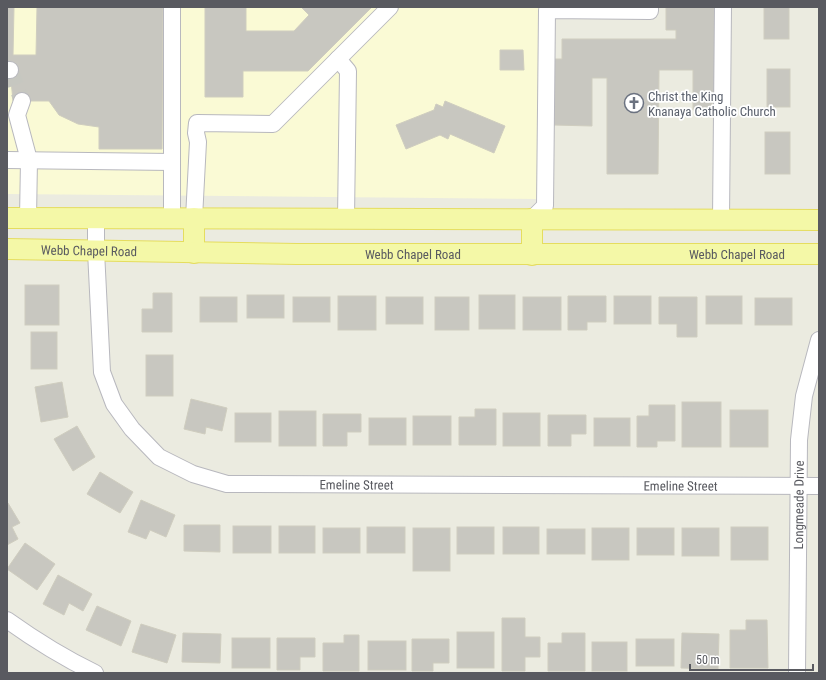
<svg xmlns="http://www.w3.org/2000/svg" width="826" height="680" font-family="'Roboto Condensed',sans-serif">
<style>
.commercial{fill:#fafad5}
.building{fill:#c8c7c0;stroke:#cfcdbf}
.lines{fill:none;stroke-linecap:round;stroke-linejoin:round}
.minor-tunnel{stroke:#c6c7c0;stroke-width:16;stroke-dasharray:16 8;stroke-linecap:butt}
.minor-casing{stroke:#b8b8be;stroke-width:18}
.major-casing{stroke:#e5dd5e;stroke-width:22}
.minor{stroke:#fff;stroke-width:16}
.major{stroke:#f4f8a7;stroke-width:20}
.labels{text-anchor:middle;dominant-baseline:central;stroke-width:3.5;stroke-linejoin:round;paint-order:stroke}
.worship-label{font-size:13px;fill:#5b616d;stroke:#fff;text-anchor:start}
.street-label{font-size:13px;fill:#595a60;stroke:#fff}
</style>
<rect width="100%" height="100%" fill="#ebebe0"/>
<!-- commercial -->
<path class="commercial" d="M7,7H541L539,199L7,194Z"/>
<!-- building -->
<g class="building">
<path d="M7,7H14L13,55H36L37,7H163L162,149H99V127L78,124L59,115L49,101H13L10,70H7Z"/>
<path d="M205,7H246V31H294L309,15L301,7H372L308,71H243V97H205Z"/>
<path d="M666,7H719L720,103H712V111L693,110V70H659L658,174H607V78H592V126L554,125V59H562V39H676V30H666Z"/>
<rect x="764" y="7" width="25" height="32"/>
<path d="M500,50H523L524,70H500Z"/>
<rect x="767" y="69" width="23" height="38"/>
<path d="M445,101L505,126L494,153L450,134L448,139L440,135L406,149L396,125L434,110L436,104L443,107Z"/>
<rect x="765" y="132" width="25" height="42"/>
<rect x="25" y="285" width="34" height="40"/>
<path d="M153,293H172V332H142V309H153Z"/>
<rect x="247" y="295" width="37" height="23"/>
<rect x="479" y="295" width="36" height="34"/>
<rect x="338" y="296" width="38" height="34"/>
<path d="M568,296H606V322H587V330H568Z"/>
<rect x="614" y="296" width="37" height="28"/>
<rect x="706" y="296" width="36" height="28"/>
<rect x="200" y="297" width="37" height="25"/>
<rect x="293" y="297" width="37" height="25"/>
<rect x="386" y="297" width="37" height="27"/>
<rect x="435" y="297" width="34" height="33"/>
<rect x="523" y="297" width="38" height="33"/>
<path d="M659,297H697V337H677V324H659Z"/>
<rect x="755" y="298" width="37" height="27"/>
<rect x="31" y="332" width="26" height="37"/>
<rect x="146" y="355" width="27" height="41"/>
<path d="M62,382L68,417L41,422L35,387Z"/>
<path d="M191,399L227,408L222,431L206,427L205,434L184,429Z"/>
<rect x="682" y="402" width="39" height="45"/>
<path d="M649,405H675V441H657V447H637V416H649Z"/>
<path d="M475,409H496V445H459V417H475Z"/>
<rect x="730" y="410" width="38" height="37"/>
<rect x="279" y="411" width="37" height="35"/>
<rect x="235" y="413" width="36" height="29"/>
<rect x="503" y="413" width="37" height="33"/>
<path d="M323,414H361V432H347V446H323Z"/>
<path d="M548,415H586V434H571V446H548Z"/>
<rect x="413" y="416" width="38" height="29"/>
<rect x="369" y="418" width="37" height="27"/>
<rect x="594" y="418" width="36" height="28"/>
<path d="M77,426L95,457L73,471L54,439Z"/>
<path d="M100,472L133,492L120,513L87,494Z"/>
<path d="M141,500L175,515L166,537L150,530L146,539L128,532Z"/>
<path d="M7,503H8L20,523L12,527L18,539L7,545Z"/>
<path d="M184,525H220V552L184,551Z"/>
<rect x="233" y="526" width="38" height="27"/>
<rect x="279" y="526" width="36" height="27"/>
<rect x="367" y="527" width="38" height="26"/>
<rect x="457" y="527" width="37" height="27"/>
<rect x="503" y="527" width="36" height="27"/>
<rect x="731" y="527" width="37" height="33"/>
<rect x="323" y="528" width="37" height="25"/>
<rect x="413" y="528" width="37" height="43"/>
<rect x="592" y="528" width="37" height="32"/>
<rect x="637" y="528" width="37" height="27"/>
<rect x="682" y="528" width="37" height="28"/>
<rect x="547" y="529" width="38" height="25"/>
<path d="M25,543L55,564L37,590L7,569Z"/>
<path d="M58,575L92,594L83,611L69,603L64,615L43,604Z"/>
<path d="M97,606L131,621L121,646L86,630Z"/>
<path d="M502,618H525V637H540V657H525V671H502Z"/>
<path d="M746,620H767L768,668H730V630H746Z"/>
<path d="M141,624L176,635L167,663L132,652Z"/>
<rect x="457" y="632" width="37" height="36"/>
<path d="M183,633L221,634L220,663L182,662Z"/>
<path d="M562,633H585V671H548V643H562Z"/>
<path d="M682,633L719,634L718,669L681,668Z"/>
<path d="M344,635H359V671H323V643H344Z"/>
<rect x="232" y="638" width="38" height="30"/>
<path d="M277,638H315V657H300V670H277Z"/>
<path d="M412,639H449V663H433V671H412Z"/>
<rect x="636" y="639" width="38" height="27"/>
<rect x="368" y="641" width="38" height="29"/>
<rect x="592" y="642" width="35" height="29"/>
</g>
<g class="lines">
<!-- minor-tunnel -->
<path class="minor-tunnel" d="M10,70L22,101"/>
<defs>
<g id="minor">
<path d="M172,7V218"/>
<path d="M338,59L348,71L346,218"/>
<path d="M7,70H10"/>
<path d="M22,101L17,115L29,160L28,218"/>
<path d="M7,160L172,162"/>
<path id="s1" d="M96,217V251L102,372L114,404L132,429L159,457L193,474L227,484L819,486"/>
<path d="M194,218L198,142L196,133L197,123L273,124L390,7"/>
<path d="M532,219L545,206L547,10L650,11V7"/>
<path d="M721,219L723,7"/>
<path d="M7,620C35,640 64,658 95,673"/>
<path id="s2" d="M797,673L799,440L804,396L819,340"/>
</g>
<g id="major">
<path d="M7,218L819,220"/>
<path d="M194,218V253"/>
<path d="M532,219V255"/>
<path id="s3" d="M7,249L297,254H819"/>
</g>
</defs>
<!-- minor casing -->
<use href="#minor" class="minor-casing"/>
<!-- major casing -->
<use href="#major" class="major-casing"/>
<!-- minor -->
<use href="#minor" class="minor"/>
<!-- major -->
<use href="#major" class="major"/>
</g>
<!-- icons -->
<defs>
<symbol id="church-ring" viewBox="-11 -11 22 22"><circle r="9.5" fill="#fff" stroke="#6b7280" stroke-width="1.5"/><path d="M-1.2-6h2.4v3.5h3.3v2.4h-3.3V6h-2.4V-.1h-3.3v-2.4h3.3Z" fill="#6b7280"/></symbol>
</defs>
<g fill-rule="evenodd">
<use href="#church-ring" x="623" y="92" width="22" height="22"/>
</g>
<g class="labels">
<!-- worship labels -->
<g class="worship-label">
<text x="648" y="96">Christ the King<tspan x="648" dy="15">Knanaya Catholic Church</tspan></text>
</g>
<!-- street labels -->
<g class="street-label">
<text stroke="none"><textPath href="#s3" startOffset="82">Webb Chapel Road</textPath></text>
<text stroke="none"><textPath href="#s3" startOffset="730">Webb Chapel Road</textPath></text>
<text stroke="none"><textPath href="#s3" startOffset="406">Webb Chapel Road</textPath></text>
<text stroke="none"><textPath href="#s1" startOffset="462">Emeline Street</textPath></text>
<text stroke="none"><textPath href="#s1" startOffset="786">Emeline Street</textPath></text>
<text stroke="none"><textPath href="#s2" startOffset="168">Longmeade Drive</textPath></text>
</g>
</g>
<!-- border -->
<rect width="826" height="680" fill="none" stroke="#595a60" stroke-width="16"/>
<!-- scale -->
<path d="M690 664v6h123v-6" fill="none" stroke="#595a60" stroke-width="2"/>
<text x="696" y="664" font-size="12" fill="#595a60" stroke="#ffffff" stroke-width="3" paint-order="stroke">50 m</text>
</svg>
